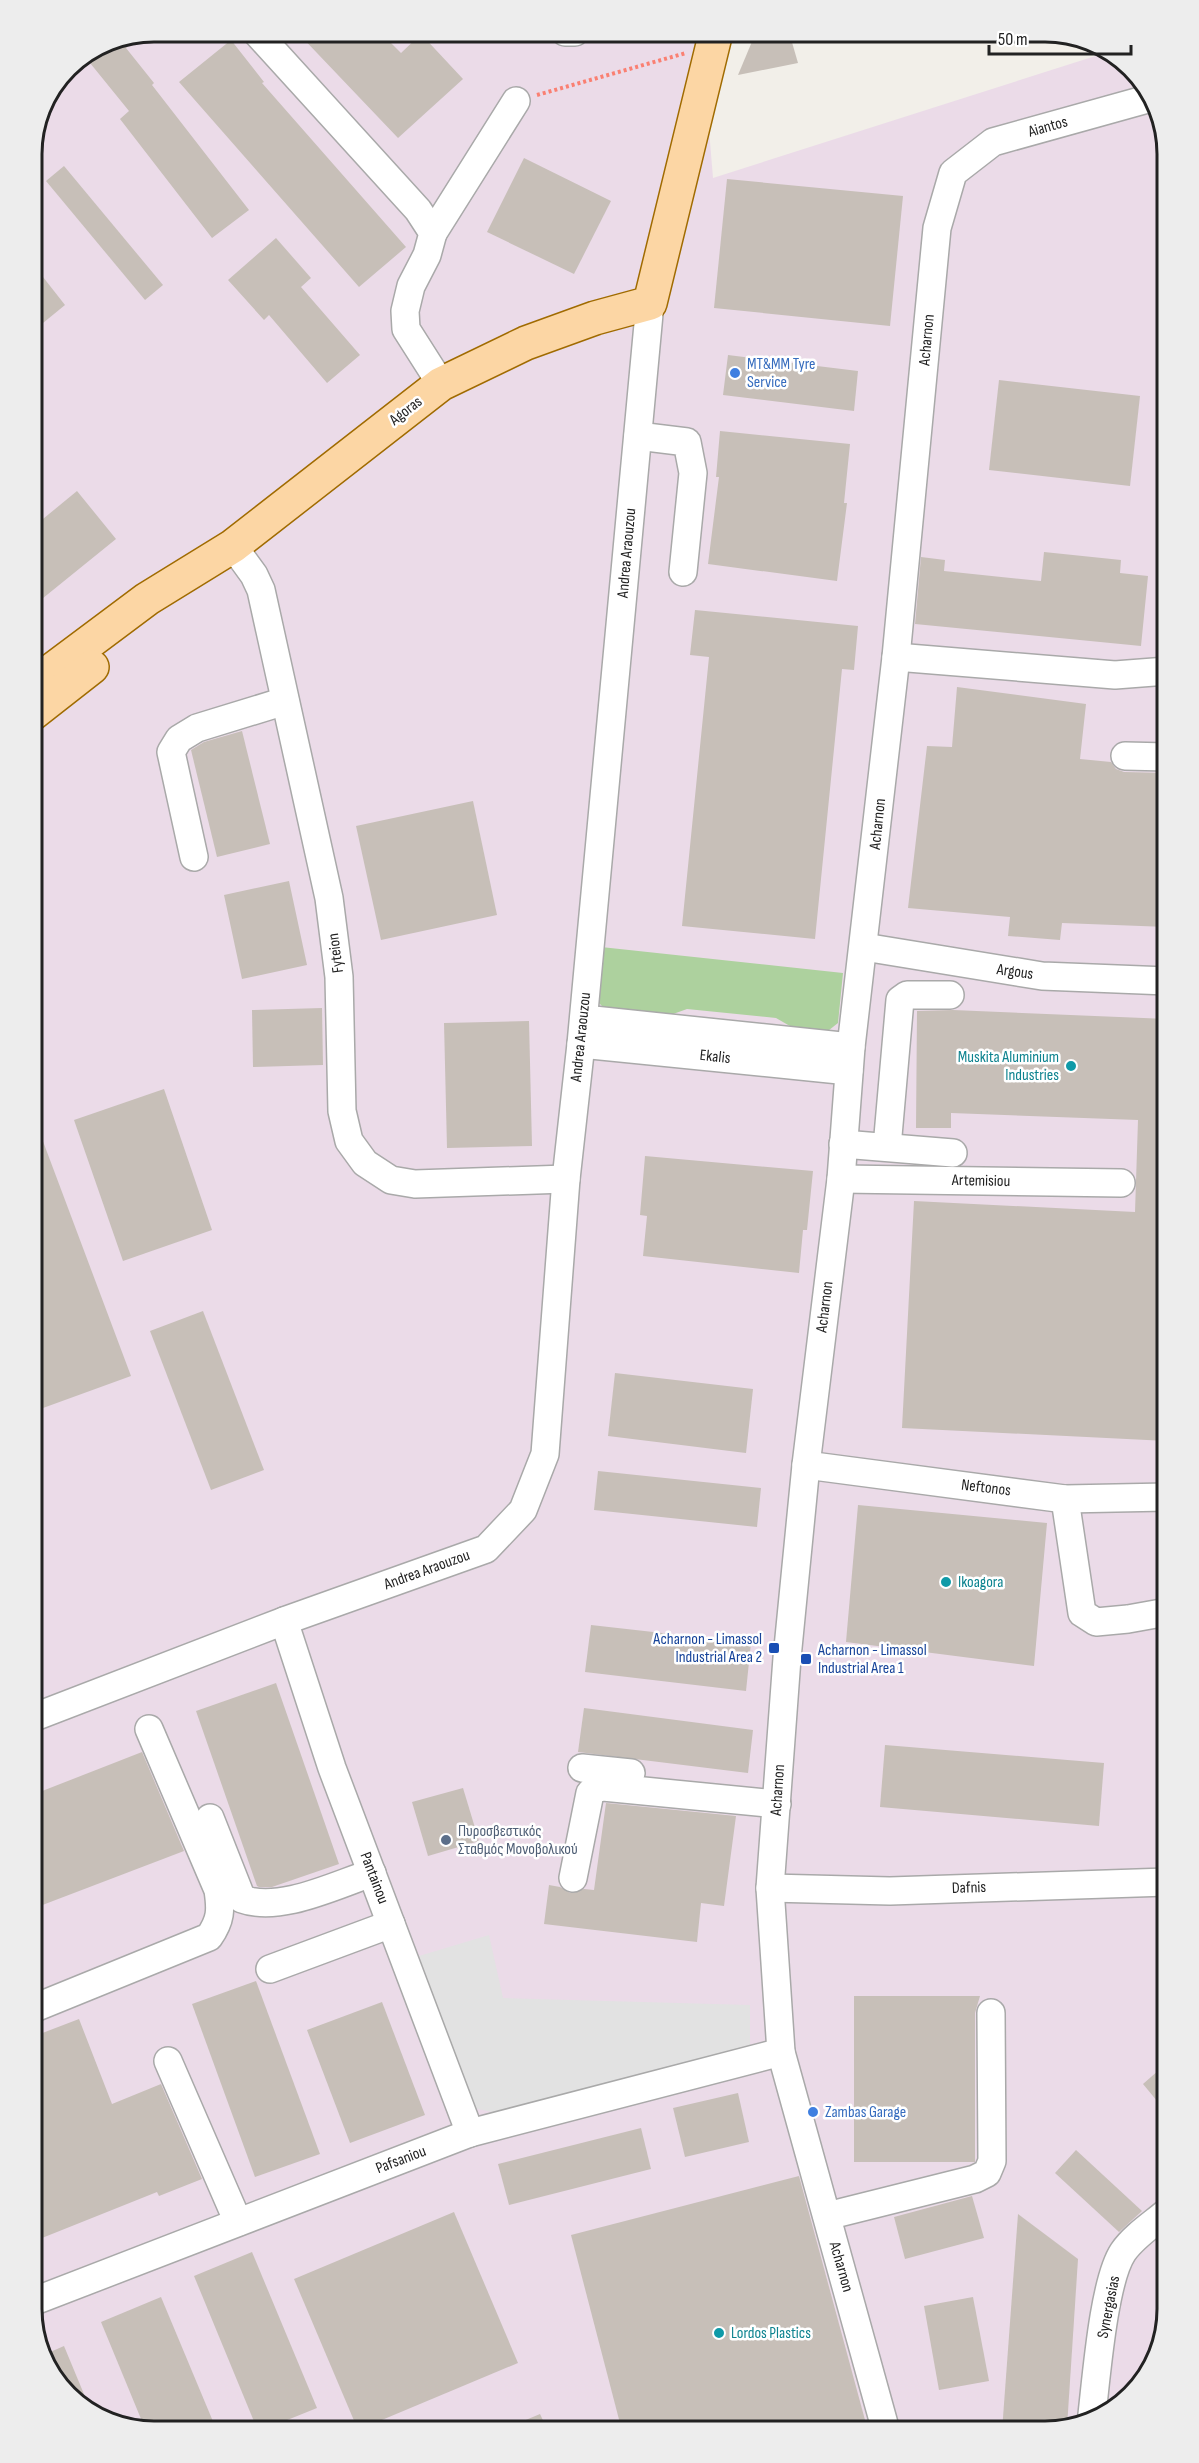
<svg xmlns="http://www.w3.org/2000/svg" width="1199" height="2463" font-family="'Sofia Sans Condensed',sans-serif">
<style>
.industrial{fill:#ebdbe8}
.forest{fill:#add19e}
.parking{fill:#e2e2e2}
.building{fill:#c7bfb8}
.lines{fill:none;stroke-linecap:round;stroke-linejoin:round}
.minor-casing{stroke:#a9a9a9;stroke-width:30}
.major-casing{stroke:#a06b00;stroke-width:36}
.path{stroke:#fa8072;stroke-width:4;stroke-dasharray:3 3;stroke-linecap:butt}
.minor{stroke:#fff;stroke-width:27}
.major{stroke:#fcd6a4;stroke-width:33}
.shop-dot{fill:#3f7fe0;stroke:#fff;stroke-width:2}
.culture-dot{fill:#0f9aa8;stroke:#fff;stroke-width:2}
.transit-dot{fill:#1a4fb4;stroke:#fff;stroke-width:2}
.service-dot{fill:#5c6f8a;stroke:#fff;stroke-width:2}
.labels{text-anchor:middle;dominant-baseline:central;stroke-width:5;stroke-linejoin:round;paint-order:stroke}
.street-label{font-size:16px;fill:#222;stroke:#fff}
.shop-label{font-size:16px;fill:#366cbe;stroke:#fff;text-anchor:start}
.culture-label{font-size:16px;fill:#0d838f;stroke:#fff;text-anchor:start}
.transit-label{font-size:16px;fill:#164399;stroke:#fff;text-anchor:end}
.service-label{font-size:16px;fill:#4e5e75;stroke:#fff;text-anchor:start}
.rim{fill:none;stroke:#222;stroke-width:3}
</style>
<rect width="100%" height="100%" fill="#f2efe9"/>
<!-- industrial -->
<path class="industrial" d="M154,32H701L713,178L1108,52L1119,57L1158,107L1167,154V2310L1147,2378L1092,2422L1045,2431H146L80,2406L41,2356L32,2309V146L41,106L67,67L107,41Z"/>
<!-- forest -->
<path class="forest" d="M601,947L843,973L838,1023L824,1034L809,1037L776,1018L687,1009L662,1018L610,1014L595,999Z"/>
<!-- parking -->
<path class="parking" d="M489,1935L503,1998L750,2005V2049L511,2116L473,2108L419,1956Z"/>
<!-- building -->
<g class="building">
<path d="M297,32H380L401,53L421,34L463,79L398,138Z"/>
<path d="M756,32H789L798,63L738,75Z"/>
<path d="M141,34L126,48L154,83L152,85L249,210L212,238L120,119L129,111L86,58L109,40Z"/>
<path d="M231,40L264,82L262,83L406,247L359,287L179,82Z"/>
<path d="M524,158L611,201L574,274L487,232Z"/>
<path d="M64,166L163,285L145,300L46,181Z"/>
<path d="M727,179L903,196L890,326L714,308Z"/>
<path d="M276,238L311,278L301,287L360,355L327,383L269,315L264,320L228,280Z"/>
<path d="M32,263L65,305L32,332Z"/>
<path d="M728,355L858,371L854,411L723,395Z"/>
<path d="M999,380L1140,396L1130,486L989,470Z"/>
<path d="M720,431L850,444L844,503H847L837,581L708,564L719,477H716Z"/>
<path d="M77,491L116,539L32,607V528Z"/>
<path d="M1044,552L1121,560L1120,573L1148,576L1141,646L915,624L921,557L945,560L944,571L1041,581Z"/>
<path d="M695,610L858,626L854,670L842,669L815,939L682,926L709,657L690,655Z"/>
<path d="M957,687L1086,704L1080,759L1111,762L1116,769L1124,772L1167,773V927L1062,923L1060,940L1008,936L1010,917L908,908L927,746L952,747Z"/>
<path d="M242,731L270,844L217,857L191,750L204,742Z"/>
<path d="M473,801L497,915L381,940L356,826Z"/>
<path d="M289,881L307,965L242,979L224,895Z"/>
<path d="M322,1008L323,1065L253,1067L252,1010Z"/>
<path d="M953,1010L1167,1019V1441L902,1428L914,1201L1135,1212L1138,1120L951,1113V1128H916L917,1011Z"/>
<path d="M529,1021L532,1146L447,1148L444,1023Z"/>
<path d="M164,1089L212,1230L123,1261L74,1120Z"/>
<path d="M32,1112L131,1376L32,1412Z"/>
<path d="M645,1156L813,1171L807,1230H803L799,1273L643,1256L647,1216L640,1215Z"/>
<path d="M203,1311L264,1470L211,1490L150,1331Z"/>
<path d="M615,1373L753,1389L746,1453L608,1436Z"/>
<path d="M598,1471L761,1488L757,1527L594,1510Z"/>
<path d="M858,1505L1047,1523L1034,1666L846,1642Z"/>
<path d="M591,1625L751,1643L746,1691L585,1672Z"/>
<path d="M276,1683L339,1864L272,1887H259L257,1886L196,1711Z"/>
<path d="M584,1708L753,1730L748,1773L578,1752Z"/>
<path d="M885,1745L1104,1763L1099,1826L880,1807Z"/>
<path d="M142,1752L184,1851L32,1909V1795Z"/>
<path d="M463,1788L479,1841L428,1856L412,1802Z"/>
<path d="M606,1803L736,1816L724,1906L701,1903L697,1942L544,1924L549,1885L560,1887L570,1893L584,1889L594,1890Z"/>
<path d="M256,1981L320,2154L255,2177L192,2004Z"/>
<path d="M854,1996H980L975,2013V2162H854Z"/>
<path d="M382,2002L425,2115L350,2143L307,2030Z"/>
<path d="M79,2019L112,2104L161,2084L202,2179L159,2196L157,2192L32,2242V2037Z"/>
<path d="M1167,2063V2113L1143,2084Z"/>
<path d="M738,2093L749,2142L685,2157L673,2108Z"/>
<path d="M641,2128L651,2169L509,2205L498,2164Z"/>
<path d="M1076,2150L1142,2211L1119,2232L1055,2173Z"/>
<path d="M799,2176L868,2431H622L571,2235Z"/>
<path d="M972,2196L984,2238L905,2259L894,2217Z"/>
<path d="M454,2212L518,2363L358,2430L294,2279Z"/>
<path d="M1018,2214L1078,2259L1067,2427L1046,2432L1002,2431Z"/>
<path d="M252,2252L317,2408L260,2431H258L194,2276Z"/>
<path d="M161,2297L217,2431H146L101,2322Z"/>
<path d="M973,2297L989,2381L939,2390L924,2306Z"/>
<path d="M64,2346L91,2411L80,2406L41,2356Z"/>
<path d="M540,2414L548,2431H500Z"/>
</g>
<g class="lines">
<defs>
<g id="minor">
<path d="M256,32L418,210L433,233L427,255L411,286L405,311L406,329L441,384"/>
<path d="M565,32H575"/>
<path d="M433,233L516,101"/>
<path d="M638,436L687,442L693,473L683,572"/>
<path d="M233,546L254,575L261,590L329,898L339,977L342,1111L349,1141L365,1163L391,1180L415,1184L566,1179"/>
<path d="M896,657L1115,675L1167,671"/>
<path d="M1125,756L1167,757"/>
<path d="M194,857L171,752L179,739L197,728L285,701"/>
<path d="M864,947L1042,976L1167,981"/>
<path d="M584,1019L851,1047"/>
<path d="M581,1044L849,1071"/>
<path d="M843,1144L953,1153"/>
<path d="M887,1147L900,1000L907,995H950"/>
<path d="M841,1179L1121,1183"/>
<path d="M806,1465L1065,1499L1167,1497"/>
<path d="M1065,1499L1082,1613L1096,1622L1128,1619L1167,1612"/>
<path d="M284,1621L332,1768L470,2133"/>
<path d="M32,1718L284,1621L486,1549L523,1510L545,1454L566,1179L581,1044L650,303"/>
<path d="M582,1768L631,1773"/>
<path d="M210,1818L242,1899C280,1913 335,1885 372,1873"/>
<path d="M573,1878L590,1793L594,1789L603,1787L777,1804"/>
<path d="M770,1888L890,1891L1167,1882"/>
<path d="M270,1969L391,1924"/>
<path d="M32,2009L209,1937C221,1920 221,1910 218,1890L149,1729"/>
<path d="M168,2061L238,2222"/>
<path d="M827,2216L975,2179L987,2173L992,2161L991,2013"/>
<path d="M32,2302L470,2133L781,2052"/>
<path d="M1091,2423C1096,2383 1103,2282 1123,2252C1134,2236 1153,2224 1167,2212"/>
<path d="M886,2431L781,2052L770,1888L787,1658L806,1465L841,1179L851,1047L896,657L937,228L953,173L993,142L1151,98"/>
</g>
<g id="major">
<path d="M32,685L147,599L233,546L441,384L526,343L595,318L650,303L716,32"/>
<path d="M32,714L92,667"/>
</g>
</defs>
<!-- minor casing -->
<use href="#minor" class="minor-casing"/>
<!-- major casing -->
<use href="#major" class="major-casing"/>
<!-- path -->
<path class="path" d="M537,95L686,53"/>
<!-- minor -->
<use href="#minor" class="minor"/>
<!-- major -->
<use href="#major" class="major"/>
</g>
<!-- markers -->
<g class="shop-dot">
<circle cx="735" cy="373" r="6"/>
<circle cx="813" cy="2112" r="6"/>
</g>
<g class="culture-dot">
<circle cx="1071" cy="1066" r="6"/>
<circle cx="946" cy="1582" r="6"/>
<circle cx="719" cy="2333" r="6"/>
</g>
<g class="transit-dot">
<rect x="768" y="1642" width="12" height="12" rx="3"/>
<rect x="800" y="1653" width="12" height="12" rx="3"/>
</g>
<circle class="service-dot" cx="446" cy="1840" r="6"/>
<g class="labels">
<!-- street labels -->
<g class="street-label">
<text transform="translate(1048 127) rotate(-16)">Aiantos</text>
<text transform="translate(927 340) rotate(-85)">Acharnon</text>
<text transform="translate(406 411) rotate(-38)">Agoras</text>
<text transform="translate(627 553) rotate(-85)">Andrea Araouzou</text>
<text transform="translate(878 824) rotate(-84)">Acharnon</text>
<text transform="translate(336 953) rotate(-97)">Fyteion</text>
<text transform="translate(1015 972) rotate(8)">Argous</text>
<text transform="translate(581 1037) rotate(-84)">Andrea Araouzou</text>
<text transform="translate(715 1057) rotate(6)">Ekalis</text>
<text transform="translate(981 1181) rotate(1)">Artemisiou</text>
<text transform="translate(825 1307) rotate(-83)">Acharnon</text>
<text transform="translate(986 1488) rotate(7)">Neftonos</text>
<text transform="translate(427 1570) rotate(-20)">Andrea Araouzou</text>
<text transform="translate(778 1790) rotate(-86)">Acharnon</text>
<text transform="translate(374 1878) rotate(69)">Pantainou</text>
<text transform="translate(969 1888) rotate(-2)">Dafnis</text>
<text transform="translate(401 2160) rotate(-21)">Pafsaniou</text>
<text transform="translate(841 2267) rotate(74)">Acharnon</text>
<text transform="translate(1109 2307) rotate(-79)">Synergasias</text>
</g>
<!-- shop labels -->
<g class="shop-label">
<text x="747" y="364">MT&amp;MM Tyre<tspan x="747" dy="18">Service</tspan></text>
<text x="825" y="2112">Zambas Garage</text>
</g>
<!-- culture labels -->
<g class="culture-label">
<text x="1059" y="1057" text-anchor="end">Muskita Aluminium<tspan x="1059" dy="18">Industries</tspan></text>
<text x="958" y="1582">Ikoagora</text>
<text x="731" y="2333">Lordos Plastics</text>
</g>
<!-- transit labels -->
<g class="transit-label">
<text x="762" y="1639">Acharnon - Limassol<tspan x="762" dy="18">Industrial Area 2</tspan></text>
<text x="818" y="1650" text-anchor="start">Acharnon - Limassol<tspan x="818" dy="18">Industrial Area 1</tspan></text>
</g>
<!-- service labels -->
<g class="service-label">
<text x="458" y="1831">Πυροσβεστικός<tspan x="458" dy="18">Σταθμός Μονοβολικού</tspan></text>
</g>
</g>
<!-- crop -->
<path d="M0 0H1199V2463H0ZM154 42H1045A112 112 0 0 1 1157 154V2309A112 112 0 0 1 1045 2421H154A112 112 0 0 1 42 2309V154A112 112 0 0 1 154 42Z" fill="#ededed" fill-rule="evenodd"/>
<path class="rim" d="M154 42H1045A112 112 0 0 1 1157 154V2309A112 112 0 0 1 1045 2421H154A112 112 0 0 1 42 2309V154A112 112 0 0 1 154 42Z"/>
<!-- scale -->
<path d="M989 45v9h142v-9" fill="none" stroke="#222222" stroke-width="3"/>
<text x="998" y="45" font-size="18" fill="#222222" stroke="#ffffff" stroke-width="4.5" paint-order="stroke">50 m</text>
</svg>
